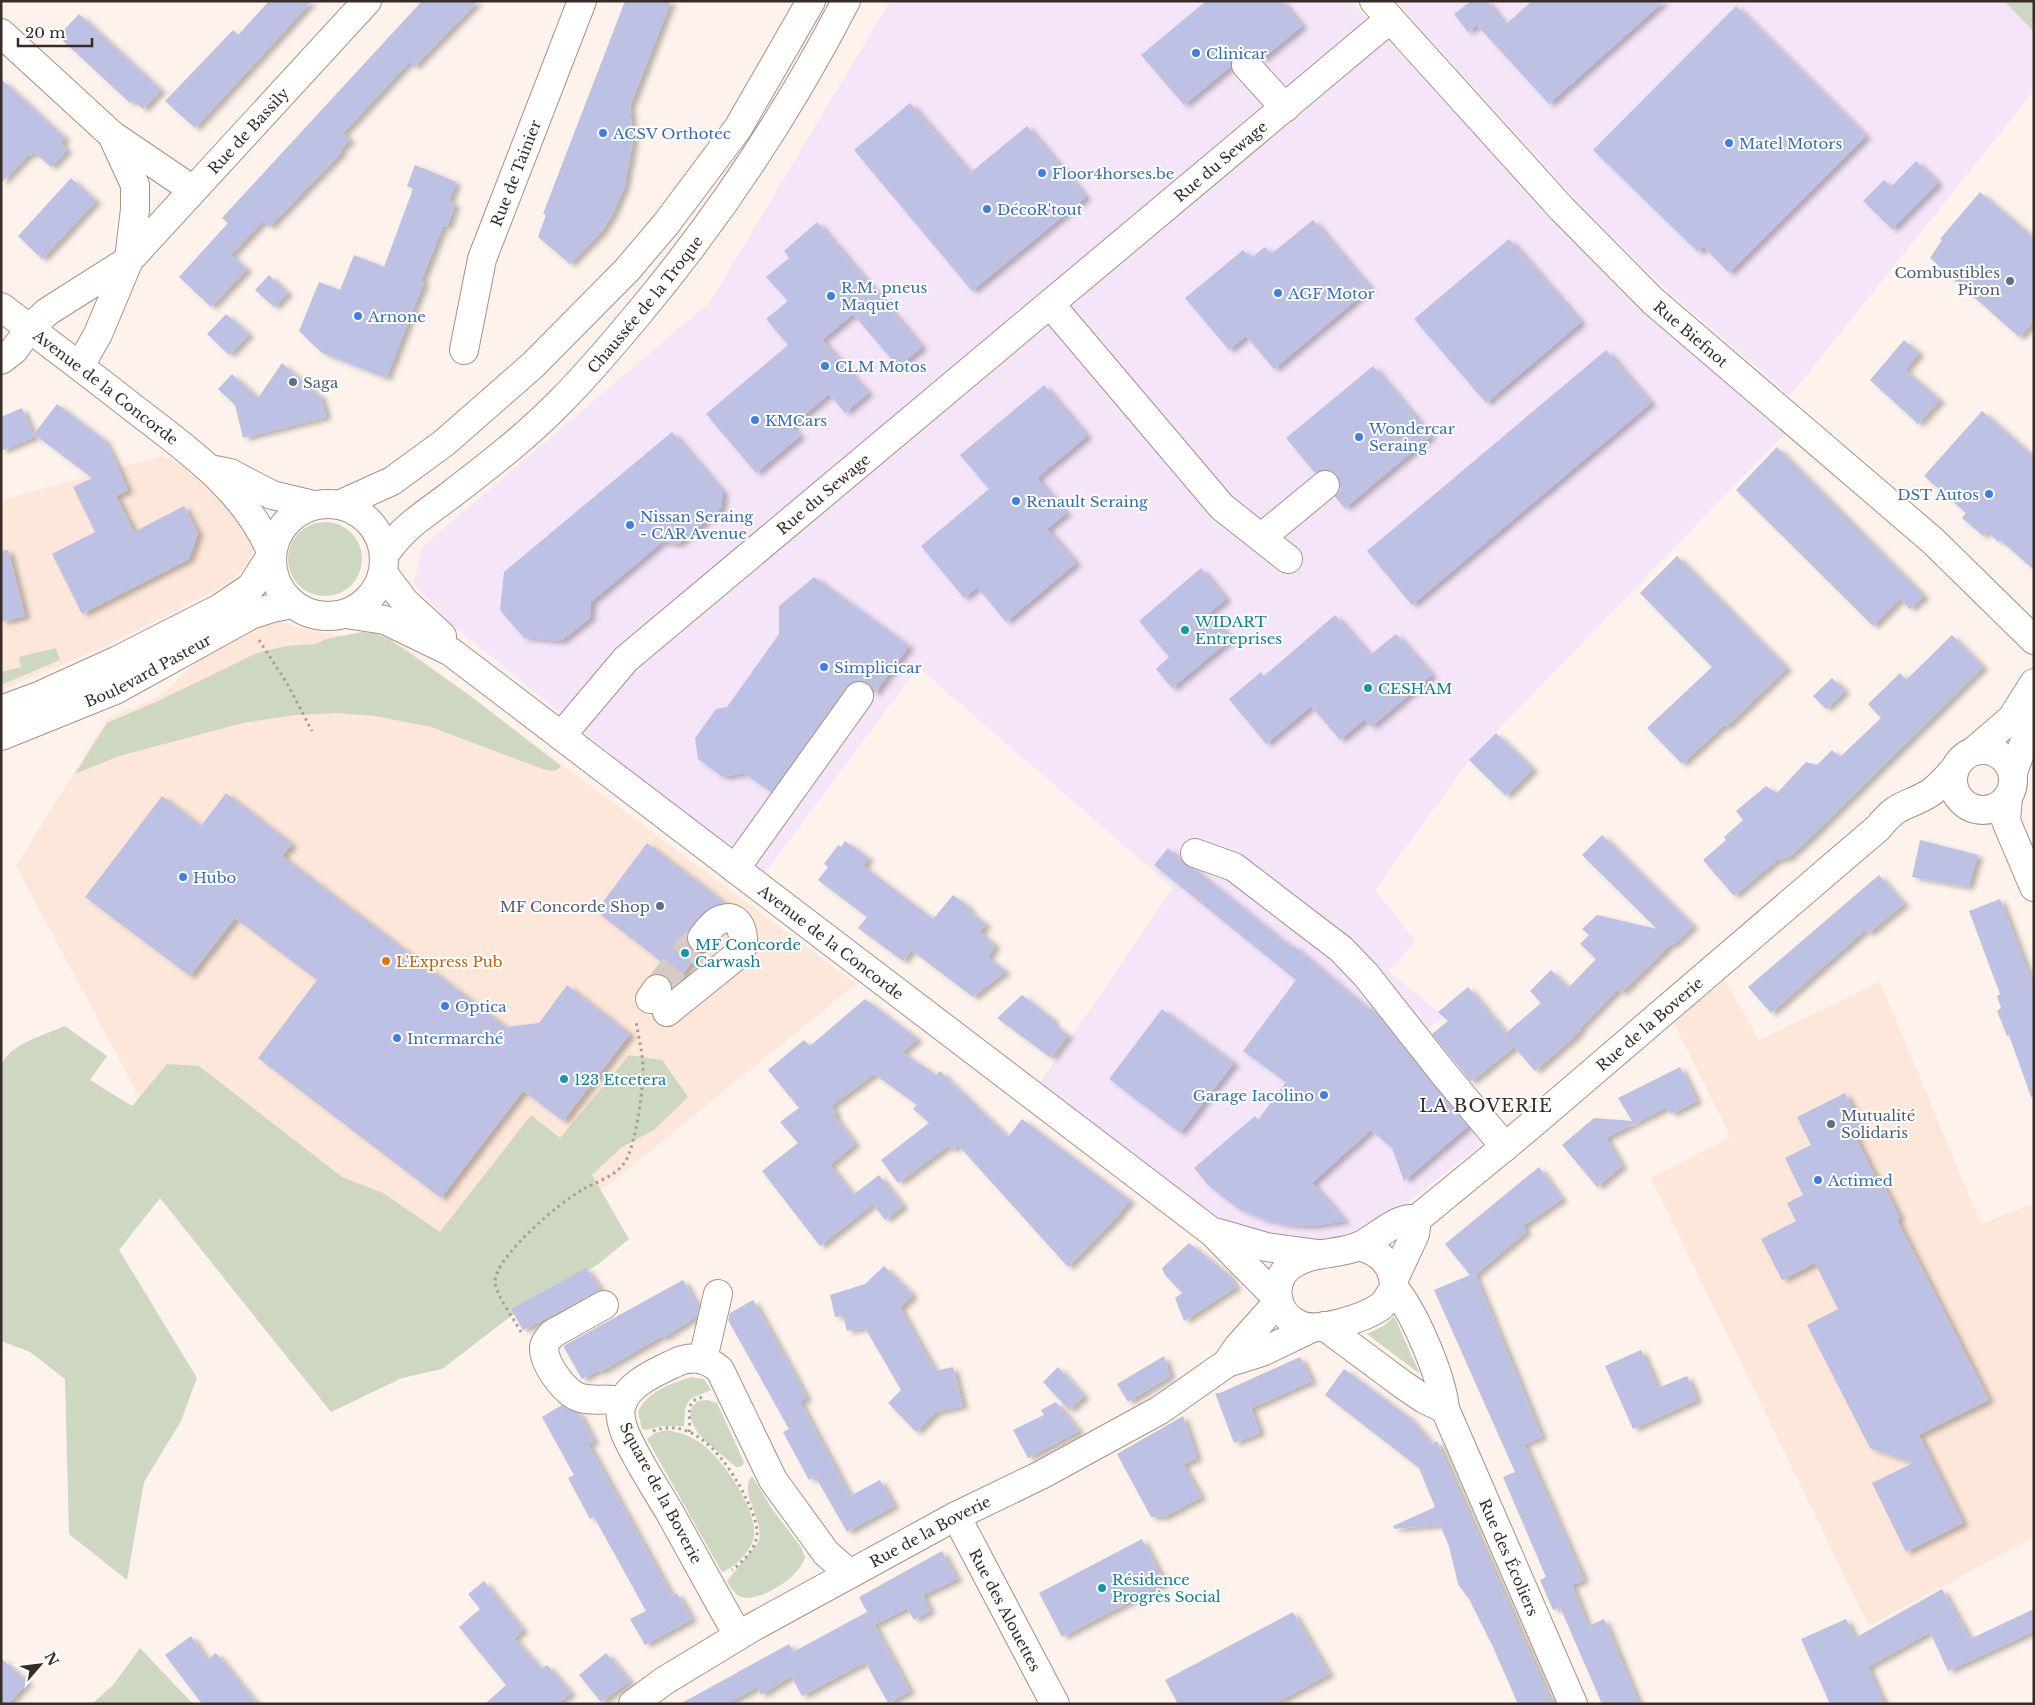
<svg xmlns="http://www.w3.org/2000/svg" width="2035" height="1705" font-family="'Libre Baskerville',serif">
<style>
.built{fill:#fde7da}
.industrial{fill:#f4e5f8}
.green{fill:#cdd7c1}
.building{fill:#bdc1e3;filter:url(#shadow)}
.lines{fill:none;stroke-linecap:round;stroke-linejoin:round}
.minor-tunnel{stroke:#d6cbc4;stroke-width:28;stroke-dasharray:28 14;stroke-linecap:butt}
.minor-casing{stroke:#ab9181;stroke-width:30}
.path{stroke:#a89d96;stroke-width:3;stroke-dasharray:2.5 4;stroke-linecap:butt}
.minor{stroke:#fff;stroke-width:28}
.shop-dot{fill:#3f7fe0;stroke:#fff;stroke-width:2}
.service-dot{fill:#5c6f8a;stroke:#fff;stroke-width:2}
.culture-dot{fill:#0f9aa8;stroke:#fff;stroke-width:2}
.food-dot{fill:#e8710a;stroke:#fff;stroke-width:2}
.labels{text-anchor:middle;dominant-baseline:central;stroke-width:4;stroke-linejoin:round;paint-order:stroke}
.shop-label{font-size:15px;fill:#366cbe;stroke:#fff;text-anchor:start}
.street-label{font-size:15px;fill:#382d26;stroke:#fff}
.service-label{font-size:15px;fill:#4e5e75;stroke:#fff;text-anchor:end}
.culture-label{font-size:15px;fill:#0d838f;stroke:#fff;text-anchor:start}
.food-label{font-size:15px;fill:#c56008;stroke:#fff;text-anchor:start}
.quarter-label{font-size:18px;letter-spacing:1px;fill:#382d26;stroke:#fff}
</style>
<defs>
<filter id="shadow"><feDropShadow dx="5.5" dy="3" stdDeviation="2.5" flood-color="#0004"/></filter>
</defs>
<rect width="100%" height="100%" fill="#fef2ec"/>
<!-- built -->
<g class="built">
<path d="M162,456L182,465L241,512L254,546L250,559L238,575L214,591L99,649L1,690V500Z"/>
<path d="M268,617L295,627L346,637H381L406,648L856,984L344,1399L229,1265L16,866L107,719L162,695L204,654Z"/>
<path d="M1725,980L1759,1040L1880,982L1981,1224L2034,1203V1537L1869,1626L1651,1178L1731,1137L1673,1021Z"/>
</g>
<!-- industrial -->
<g class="industrial">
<path d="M890,1H1351L1624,291L1787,431L1470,759L1375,890L1415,941L1389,971L1441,1014V1020L1428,1029V1036L1499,1130L1396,1212L1336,1238L1302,1242L1238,1228L1220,1219L1039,1084L1173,888L918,667L765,873L634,773L449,622L414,583L422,547L710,302Z"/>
<path d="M1396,1H2004L2034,32V91L1790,396L1669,292L1586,211Z"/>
</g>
<!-- green -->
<g class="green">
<path d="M2004,1H2034V32Z"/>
<circle cx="325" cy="559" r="37"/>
<path d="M362,632L375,633L391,640L473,698L561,766C555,774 547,770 540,768L431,727L375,716L336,713L295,715L243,723L119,756L75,774L107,723L158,701L257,653L286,646L316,644L326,639Z"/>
<path d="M56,648L60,660L1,685V672L21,667L19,657Z"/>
<path d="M65,1026L107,1056L90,1080L132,1106L167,1064L199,1066L342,1177L383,1193L440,1232L531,1115L560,1138L629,1055L662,1060L688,1097L654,1130L622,1147L592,1175L629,1239L597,1265L514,1314L442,1369L402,1378L331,1412L160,1198L119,1250L197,1378L181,1421L144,1482L127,1580L69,1534L65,1379L30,1352L1,1341V1065C12,1042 44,1036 65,1026Z"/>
<path d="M1394,1316L1420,1374L1367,1334L1385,1325Z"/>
<path d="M691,1377L704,1379L711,1390L690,1399L685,1409L684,1426H661L647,1430L642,1429L638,1412C647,1392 671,1383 691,1377Z"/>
<path d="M707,1400L717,1403L744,1462L742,1466L736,1467L731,1463C717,1449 684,1431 692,1407L698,1401Z"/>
<path d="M666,1430C679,1432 691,1436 702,1444C723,1460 757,1509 754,1536C752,1550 737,1565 725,1571L722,1572L718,1565L647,1439L655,1433Z"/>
<path d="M752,1476L772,1509L801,1547L805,1557C801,1576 758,1605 739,1596C733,1593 730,1586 727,1581L759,1541C764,1519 738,1492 752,1476Z"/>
<path d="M140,1648L193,1704H92L114,1684Z"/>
</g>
<!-- building -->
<g class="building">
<path d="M269,1H312L195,128L165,101L233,30L238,35Z"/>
<path d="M422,1H478L414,67L409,62L360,115L343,133L350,140L340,150L342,152L269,227L263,221L231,255L247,269L211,307L179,277L228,223L222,218Z"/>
<path d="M625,1H671L630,106L633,142L624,188L612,215L602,231L570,264L538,237L546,215L543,214Z"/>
<path d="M1206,1H1282L1302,26L1262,59L1250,50H1242L1236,53L1231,60V66L1184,105L1141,55Z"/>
<path d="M1471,1H1487L1505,25L1532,1H1664L1549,104L1477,25L1468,32L1454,14Z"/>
<path d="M1736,6L1866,136L1729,273L1704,247L1698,252L1593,150Z"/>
<path d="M79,14L161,90L143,109L133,100L130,103L58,36Z"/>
<path d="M1,79L65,138L61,143L67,150L51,167L34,152L30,156L29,154L1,183Z"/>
<path d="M910,103L970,173L1027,126L1086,197L972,291L854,150Z"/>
<path d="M1916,161L1938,183L1892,229L1863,201L1884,180L1891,187Z"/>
<path d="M415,165L456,182L449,201L455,204L447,227L443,226L421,281L424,282L386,378L322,353L299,331L319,282L340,290L354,255L384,267L413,189L407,186Z"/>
<path d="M71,178L96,201L42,259L18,236Z"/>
<path d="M1980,192L2034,238V322L2019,337L1930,258L1942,240L1940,239Z"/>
<path d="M1313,220L1370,288L1274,369L1246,336L1229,350L1185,298L1243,250L1251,258L1265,247L1271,254Z"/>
<path d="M817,222L922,347L898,367L853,314L822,340L868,393L845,413L829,394L791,426L800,436L756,473L706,414L788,345L766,319L788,301L766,277L789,258L784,251Z"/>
<path d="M1509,239L1581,322L1486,403L1414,319Z"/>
<path d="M269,275L288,293L274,307L255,290Z"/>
<path d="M226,314L249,334L229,355L207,334Z"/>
<path d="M1904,340L1919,353L1905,370L1940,400L1918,424L1870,380Z"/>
<path d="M1606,350L1651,403L1412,605L1367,551Z"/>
<path d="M282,363L321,397L326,417L243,438L235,405L218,389L232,374L258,398Z"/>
<path d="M1373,366L1431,436L1345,508L1335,497L1340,490V483L1337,475L1330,470H1322L1315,473L1286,438Z"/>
<path d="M1044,385L1087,436L1037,478L1066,513L1047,529L1076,563L1006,622L977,587L964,598L921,546L989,489L960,455Z"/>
<path d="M57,404L107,442L105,444L109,448L128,490L116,496L134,532L184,506L198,533L189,559L82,614L52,554L95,532L73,487L92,478L34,434Z"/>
<path d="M22,408L34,437L1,451V417Z"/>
<path d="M1982,411L2034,457V570L2000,540L1998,542L1987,531L1983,536L1962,518L1966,513L1924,476Z"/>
<path d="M672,432L723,492L721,508L678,544L662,542L591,602L590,618L561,641L524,638L500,610L504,572Z"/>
<path d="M1777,447L1924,596L1910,609L1900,599L1873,626L1736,490Z"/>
<path d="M8,550L25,616L1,622V551Z"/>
<path d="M1677,556L1787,668L1726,727L1724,725L1682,764L1647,728L1712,667L1640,593Z"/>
<path d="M1201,568L1226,599L1209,613L1231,639L1172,688L1156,669L1169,657L1139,621Z"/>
<path d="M814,577L909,646L874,694L868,684L861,681L853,682L847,687L771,792L744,773L723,777L698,759L695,738L716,709L727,707L779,634V606Z"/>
<path d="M1335,615L1370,655L1396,634L1432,675L1371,727L1365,719L1340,740L1311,706L1266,744L1229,699L1261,672L1264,676Z"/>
<path d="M1952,635L1983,667L1809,839L1788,858L1777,860L1734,896L1703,860L1726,840L1724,837L1743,820L1736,811L1766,786L1777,793L1806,762L1817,765L1832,750L1840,757L1881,718L1868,704L1900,673L1906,680Z"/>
<path d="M1832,678L1845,691L1826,709L1813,696Z"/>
<path d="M1496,733L1533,769L1506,796L1469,760Z"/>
<path d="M226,793L292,844L282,856L506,1027L539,1023L567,985L630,1034L563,1121L523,1091L441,1198L258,1058L317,980L235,918L190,976L85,897L162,796L201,826Z"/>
<path d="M1602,835L1693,926L1673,945L1671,944L1621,993L1618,989L1579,1029L1581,1030L1573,1038L1535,1071L1514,1047L1471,1082L1432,1034L1448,1021L1438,1012L1468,987L1506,1033L1541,1003L1530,991L1551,970L1568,988L1596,959L1580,944L1589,935L1582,929L1597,915L1657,929L1582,855Z"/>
<path d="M1920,840L1978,855L1968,887L1912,877Z"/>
<path d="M845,841L869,858L863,866L933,919L953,895L970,908L968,910L986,924L980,932L995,945L988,958L1006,971L973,997L911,950L903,961L858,928L867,917L818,880L828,867L824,864L838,845L841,847Z"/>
<path d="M647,843L724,902L704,912L689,929L687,936L688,944L693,950L699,953L672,988L666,977L654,974L663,963L596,911Z"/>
<path d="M1168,848L1183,863L1194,869L1292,948L1294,946L1369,1010L1372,1008L1468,1126L1404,1181L1392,1148L1371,1130L1312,1183L1345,1221L1312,1226L1290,1225L1263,1219L1239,1209L1224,1198L1209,1186L1194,1168L1255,1116L1258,1120L1286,1082L1243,1051L1296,980L1154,865Z"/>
<path d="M1879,875L1904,904L1869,933L1865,930L1771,1013L1748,987Z"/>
<path d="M2000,899L2034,988V1096L2031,1097L2009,1035L2007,1036L1997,1011L2001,1008L1997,996L2000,994L1969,911Z"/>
<path d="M1022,995L1054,1020L1052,1023L1068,1035L1051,1058L997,1018Z"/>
<path d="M865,999L918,1039L902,1052L936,1075L940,1071L1008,1137L1022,1119L1130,1200L1116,1218L1068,1267L958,1145L952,1150L948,1146L898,1183L881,1160L929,1123L913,1109L917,1105L874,1074L831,1106L836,1113L834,1115L855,1144L830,1165L853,1195L879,1175L903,1206L885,1220L873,1204L820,1246L762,1171L798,1143L780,1122L799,1108L768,1070L804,1040L810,1046Z"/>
<path d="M1162,1009L1234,1063L1180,1133L1109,1079Z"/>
<path d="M1680,1067L1697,1101L1671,1114L1667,1107L1606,1138L1622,1166L1597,1187L1562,1145L1594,1118L1632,1121L1618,1098Z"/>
<path d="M1845,1093L1864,1131L1855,1136L1877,1180L1880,1179L1900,1218L1897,1220L1989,1400L1919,1435L1963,1523L1906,1552L1872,1483L1913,1463L1870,1448L1807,1325L1838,1309L1815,1263L1782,1280L1761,1239L1796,1221L1787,1203L1803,1195L1785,1158L1811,1145L1797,1117Z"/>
<path d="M1539,1167L1562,1199L1523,1226L1526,1232L1475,1275L1542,1437L1524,1444L1584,1580L1572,1585L1588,1626L1604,1619L1639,1704H1602L1560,1607L1553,1610L1540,1580L1546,1577L1503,1477L1515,1472L1434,1290L1470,1275L1445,1244Z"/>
<path d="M1189,1243L1228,1274L1236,1287L1184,1321L1175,1298L1182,1293L1165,1275L1162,1268Z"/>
<path d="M884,1266L913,1295L900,1308L935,1371L953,1367L963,1406L936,1412L916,1432L888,1403L901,1390L865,1328L847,1331L843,1316L835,1317L830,1295L865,1284Z"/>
<path d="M586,1268L601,1290L523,1330L511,1309Z"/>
<path d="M683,1280L699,1308L697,1316L663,1338L662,1336L600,1372L599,1370L582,1379L563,1346Z"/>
<path d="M753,1300L807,1398L800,1402L850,1496L880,1480L894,1506L847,1532L815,1476L809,1480L783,1432L789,1429L728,1320L730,1313Z"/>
<path d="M1641,1350L1658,1388L1687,1376L1697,1400L1633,1429L1605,1366Z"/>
<path d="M1164,1356L1170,1376L1128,1402L1117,1384Z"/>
<path d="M1300,1357L1312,1381L1251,1408L1260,1433L1234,1443L1215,1393H1220Z"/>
<path d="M1058,1367L1084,1396L1069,1410L1043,1382Z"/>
<path d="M1344,1369L1410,1418L1432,1444L1437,1441L1552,1704H1518L1493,1647L1469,1599L1458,1584L1449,1546L1440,1525L1394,1529L1393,1526L1435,1507L1419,1468L1325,1395Z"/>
<path d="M1056,1402L1079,1431L1028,1458L1013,1430L1044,1415L1041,1410Z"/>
<path d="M562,1405L579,1413L594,1441L588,1444L672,1596L677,1593L692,1619L645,1645L630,1619L646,1611L594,1517L590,1519L568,1478L574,1475L542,1417Z"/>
<path d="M1183,1416L1197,1458L1183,1465L1201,1497L1164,1517H1151L1117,1454Z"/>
<path d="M1142,1539L1165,1583L1062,1637L1039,1593Z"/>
<path d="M942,1551L957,1579L923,1595L930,1611L914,1620L907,1608L874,1625L859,1597Z"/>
<path d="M484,1581L523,1630L514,1638L541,1669L547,1665L571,1693L557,1704H485L506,1685L459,1627L480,1609L468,1594Z"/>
<path d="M1942,1589L1970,1639L2034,1609V1631L1948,1671L1930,1632L1868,1667L1884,1704H1830L1801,1639L1846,1619L1855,1638Z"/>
<path d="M867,1612L910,1691L888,1703L865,1662L802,1696L791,1676L761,1695L757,1687L726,1704H680L789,1644L793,1652Z"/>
<path d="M1293,1612L1329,1674L1274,1704H1178L1165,1680Z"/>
<path d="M191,1636L207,1660L216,1653L257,1704H202L165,1655Z"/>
<path d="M606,1653L630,1681L601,1702L579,1675Z"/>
<path d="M1,1658L28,1682L8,1704H1Z"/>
</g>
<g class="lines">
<!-- minor-tunnel -->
<path class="minor-tunnel" d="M657,989L690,947L702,938"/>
<defs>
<g id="minor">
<path id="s1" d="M1374,1L1562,209L1653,301L1933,541L2034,640"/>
<path d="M1,33L112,135L193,190"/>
<path d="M1246,65L1285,108"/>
<path d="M1050,304L1222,507L1288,559"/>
<path id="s2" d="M1,307C45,340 89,373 132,407C186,449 245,488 272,554"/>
<path id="s3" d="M464,350L482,259L582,1"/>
<path id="s4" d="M1,360L14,350L30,328L47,312L129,260L367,1"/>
<path d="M80,366L98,334L129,260L135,209V185L112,135"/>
<path d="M215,470L230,473L272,495L314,505"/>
<circle cx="328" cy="560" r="56"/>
<path d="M339,505L392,481L444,443L533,365L627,270L666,224L738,128L811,1"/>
<path d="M1262,537L1325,485"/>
<path id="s5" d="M385,554C404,526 423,516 449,496C488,466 527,436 561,401C589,373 614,343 639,313C720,216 788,113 846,1"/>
<path d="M383,573L405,602L442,636"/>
<path id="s6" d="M346,614L385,620L451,652L1212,1232L1277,1298"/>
<path d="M1,710L41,695L116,661L220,608L251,587L272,554"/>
<path id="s7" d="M1,736L115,690L251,615L272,608L292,604"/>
<path id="s8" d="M561,736L626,659L1390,19"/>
<path d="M1976,749L2012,718L2034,683"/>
<circle cx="1983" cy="780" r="30"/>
<path d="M2013,772L2034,716"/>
<path d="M2008,797L2006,821L2034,887"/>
<path d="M1195,853L1234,867L1341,949L1366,975L1445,1075L1505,1147"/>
<path d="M735,869L859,696"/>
<path d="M650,999L657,989"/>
<path d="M667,1012L740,953C747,941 742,913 723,919C714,921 707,931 702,938"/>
<path d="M1218,1233L1266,1247L1318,1254"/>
<path id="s9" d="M1359,1246C1381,1252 1394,1265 1394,1288C1390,1294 1386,1303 1380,1307C1364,1318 1318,1333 1300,1325C1274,1314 1269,1280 1293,1264C1313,1251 1339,1255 1359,1246C1379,1237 1395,1217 1417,1219L1530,1126L1879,827C1898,802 1908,807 1930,793C1939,787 1946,778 1953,771"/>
<path d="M1394,1279L1415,1234L1417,1219"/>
<path id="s10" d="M1394,1288C1415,1313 1442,1377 1445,1409L1573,1704"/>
<path d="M604,1305L552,1334C549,1338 545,1341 544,1347C543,1363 565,1394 581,1398C595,1402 609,1397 623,1402"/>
<path d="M1324,1326L1402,1384L1424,1399L1445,1409"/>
<path d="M703,1359L718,1294"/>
<path d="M1227,1363L1262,1352L1312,1328"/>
<path id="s11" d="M956,1516L1055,1704"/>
<path d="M738,1635C715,1595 693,1554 670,1513C655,1487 637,1461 625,1433C622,1425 619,1416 621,1407C625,1385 656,1372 675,1363C691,1355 707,1358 720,1370L773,1480L826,1553L850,1574"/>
<path id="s12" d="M633,1704L664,1681L753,1627L956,1516L1041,1475L1160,1410L1227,1363L1238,1347L1278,1302"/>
</g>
</defs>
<!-- minor casing -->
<use href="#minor" class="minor-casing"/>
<!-- path -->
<g class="path">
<path d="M259,640L288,685L312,731"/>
<path d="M521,1332C514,1319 496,1295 495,1282C495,1257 560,1202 582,1190C597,1181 615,1177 625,1162C636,1146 644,1084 643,1065C642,1050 638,1035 636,1020"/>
<path d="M653,1431C697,1414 731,1467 747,1500C752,1511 758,1524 757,1536C755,1550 742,1562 732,1570"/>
<path d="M689,1432C692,1418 682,1399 705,1397"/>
</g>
<!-- minor -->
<use href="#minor" class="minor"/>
</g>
<!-- markers -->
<g class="shop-dot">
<circle cx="1196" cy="53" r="5"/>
<circle cx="603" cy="133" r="5"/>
<circle cx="1729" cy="143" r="5"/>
<circle cx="1042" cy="173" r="5"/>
<circle cx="987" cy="209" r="5"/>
<circle cx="1278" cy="293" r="5"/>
<circle cx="831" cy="296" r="5"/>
<circle cx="358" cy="316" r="5"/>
<circle cx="825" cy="366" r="5"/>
<circle cx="755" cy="420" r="5"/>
<circle cx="1359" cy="437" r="5"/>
<circle cx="1989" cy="494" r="5"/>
<circle cx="1016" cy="501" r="5"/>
<circle cx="630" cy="525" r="5"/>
<circle cx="824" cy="667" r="5"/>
<circle cx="183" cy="877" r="5"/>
<circle cx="445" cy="1006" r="5"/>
<circle cx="397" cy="1038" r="5"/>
<circle cx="1324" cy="1095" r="5"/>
<circle cx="1818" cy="1180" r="5"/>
</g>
<g class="service-dot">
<circle cx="2010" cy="281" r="5"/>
<circle cx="293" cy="382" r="5"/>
<circle cx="660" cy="906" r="5"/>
<circle cx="1831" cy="1124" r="5"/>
</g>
<g class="culture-dot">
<circle cx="1185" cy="630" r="5"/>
<circle cx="1368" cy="688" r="5"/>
<circle cx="685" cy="953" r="5"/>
<circle cx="564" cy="1079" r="5"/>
<circle cx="1102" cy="1588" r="5"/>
</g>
<circle class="food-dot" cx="386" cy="961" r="5"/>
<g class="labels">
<!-- shop labels -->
<g class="shop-label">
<text x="1206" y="53">Clinicar</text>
<text x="613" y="133">ACSV Orthotec</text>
<text x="1739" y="143">Matel Motors</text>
<text x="1052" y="173">Floor4horses.be</text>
<text x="997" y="209">DécoR'tout</text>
<text x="841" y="287">R.M. pneus<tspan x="841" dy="17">Maquet</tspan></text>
<text x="1288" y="293">AGF Motor</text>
<text x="368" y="316">Arnone</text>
<text x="835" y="366">CLM Motos</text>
<text x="765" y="420">KMCars</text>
<text x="1369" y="428">Wondercar<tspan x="1369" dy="17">Seraing</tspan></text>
<text x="1979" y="494" text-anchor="end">DST Autos</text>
<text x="1026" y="501">Renault Seraing</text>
<text x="640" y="516">Nissan Seraing<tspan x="640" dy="17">- CAR Avenue</tspan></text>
<text x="834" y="667">Simplicicar</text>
<text x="193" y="877">Hubo</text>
<text x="455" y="1006">Optica</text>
<text x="407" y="1038">Intermarché</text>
<text x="1314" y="1095" text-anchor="end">Garage Iacolino</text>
<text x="1828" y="1180">Actimed</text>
</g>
<!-- street labels -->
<g class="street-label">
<text stroke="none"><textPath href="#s4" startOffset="340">Rue de Bassily</textPath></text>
<text stroke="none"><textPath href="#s8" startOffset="876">Rue du Sewage</textPath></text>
<text stroke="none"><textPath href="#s3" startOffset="185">Rue de Tainier</textPath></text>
<text stroke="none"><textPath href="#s5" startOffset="362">Chaussée de la Troque</textPath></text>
<text stroke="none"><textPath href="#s1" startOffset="460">Rue Biefnot</textPath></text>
<text stroke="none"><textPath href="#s2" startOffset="132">Avenue de la Concorde</textPath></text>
<text stroke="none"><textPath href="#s8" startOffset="358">Rue du Sewage</textPath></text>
<text stroke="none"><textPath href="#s7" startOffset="161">Boulevard Pasteur</textPath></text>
<text stroke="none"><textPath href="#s6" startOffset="591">Avenue de la Concorde</textPath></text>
<text stroke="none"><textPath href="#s9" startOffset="680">Rue de la Boverie</textPath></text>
<text transform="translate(661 1493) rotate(62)">Square de la Boverie</text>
<text stroke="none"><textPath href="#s12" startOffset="344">Rue de la Boverie</textPath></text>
<text stroke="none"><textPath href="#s10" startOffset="294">Rue des Écoliers</textPath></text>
<text stroke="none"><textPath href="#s11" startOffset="106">Rue des Alouettes</textPath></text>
</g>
<!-- service labels -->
<g class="service-label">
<text x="2000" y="272">Combustibles<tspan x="2000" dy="17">Piron</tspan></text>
<text x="303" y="382" text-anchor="start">Saga</text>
<text x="650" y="906">MF Concorde Shop</text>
<text x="1841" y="1115" text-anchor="start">Mutualité<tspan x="1841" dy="17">Solidaris</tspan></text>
</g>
<!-- culture labels -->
<g class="culture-label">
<text x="1195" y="621">WIDART<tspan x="1195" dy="17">Entreprises</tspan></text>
<text x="1378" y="688">CESHAM</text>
<text x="695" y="944">MF Concorde<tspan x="695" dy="17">Carwash</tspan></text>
<text x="574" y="1079">123 Etcetera</text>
<text x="1112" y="1579">Résidence<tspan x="1112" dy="17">Progrès Social</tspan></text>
</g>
<!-- food labels -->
<g class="food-label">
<text x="396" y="961">L'Express Pub</text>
</g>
<!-- quarter labels -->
<g class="quarter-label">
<text x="1486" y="1106">LA BOVERIE</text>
</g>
</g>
<!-- border -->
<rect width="2035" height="1705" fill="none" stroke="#382d26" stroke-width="5"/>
<!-- north arrow -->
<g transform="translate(40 1665) rotate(62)" stroke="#ffffff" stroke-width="4" paint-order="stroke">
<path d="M0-4L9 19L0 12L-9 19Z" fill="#382d26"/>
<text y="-8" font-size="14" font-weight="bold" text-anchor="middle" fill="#382d26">N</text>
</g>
<!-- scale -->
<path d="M18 38v8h74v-8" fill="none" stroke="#382d26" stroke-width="2.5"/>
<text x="25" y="38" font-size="15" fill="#382d26" stroke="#ffffff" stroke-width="4" paint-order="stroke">20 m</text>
</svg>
